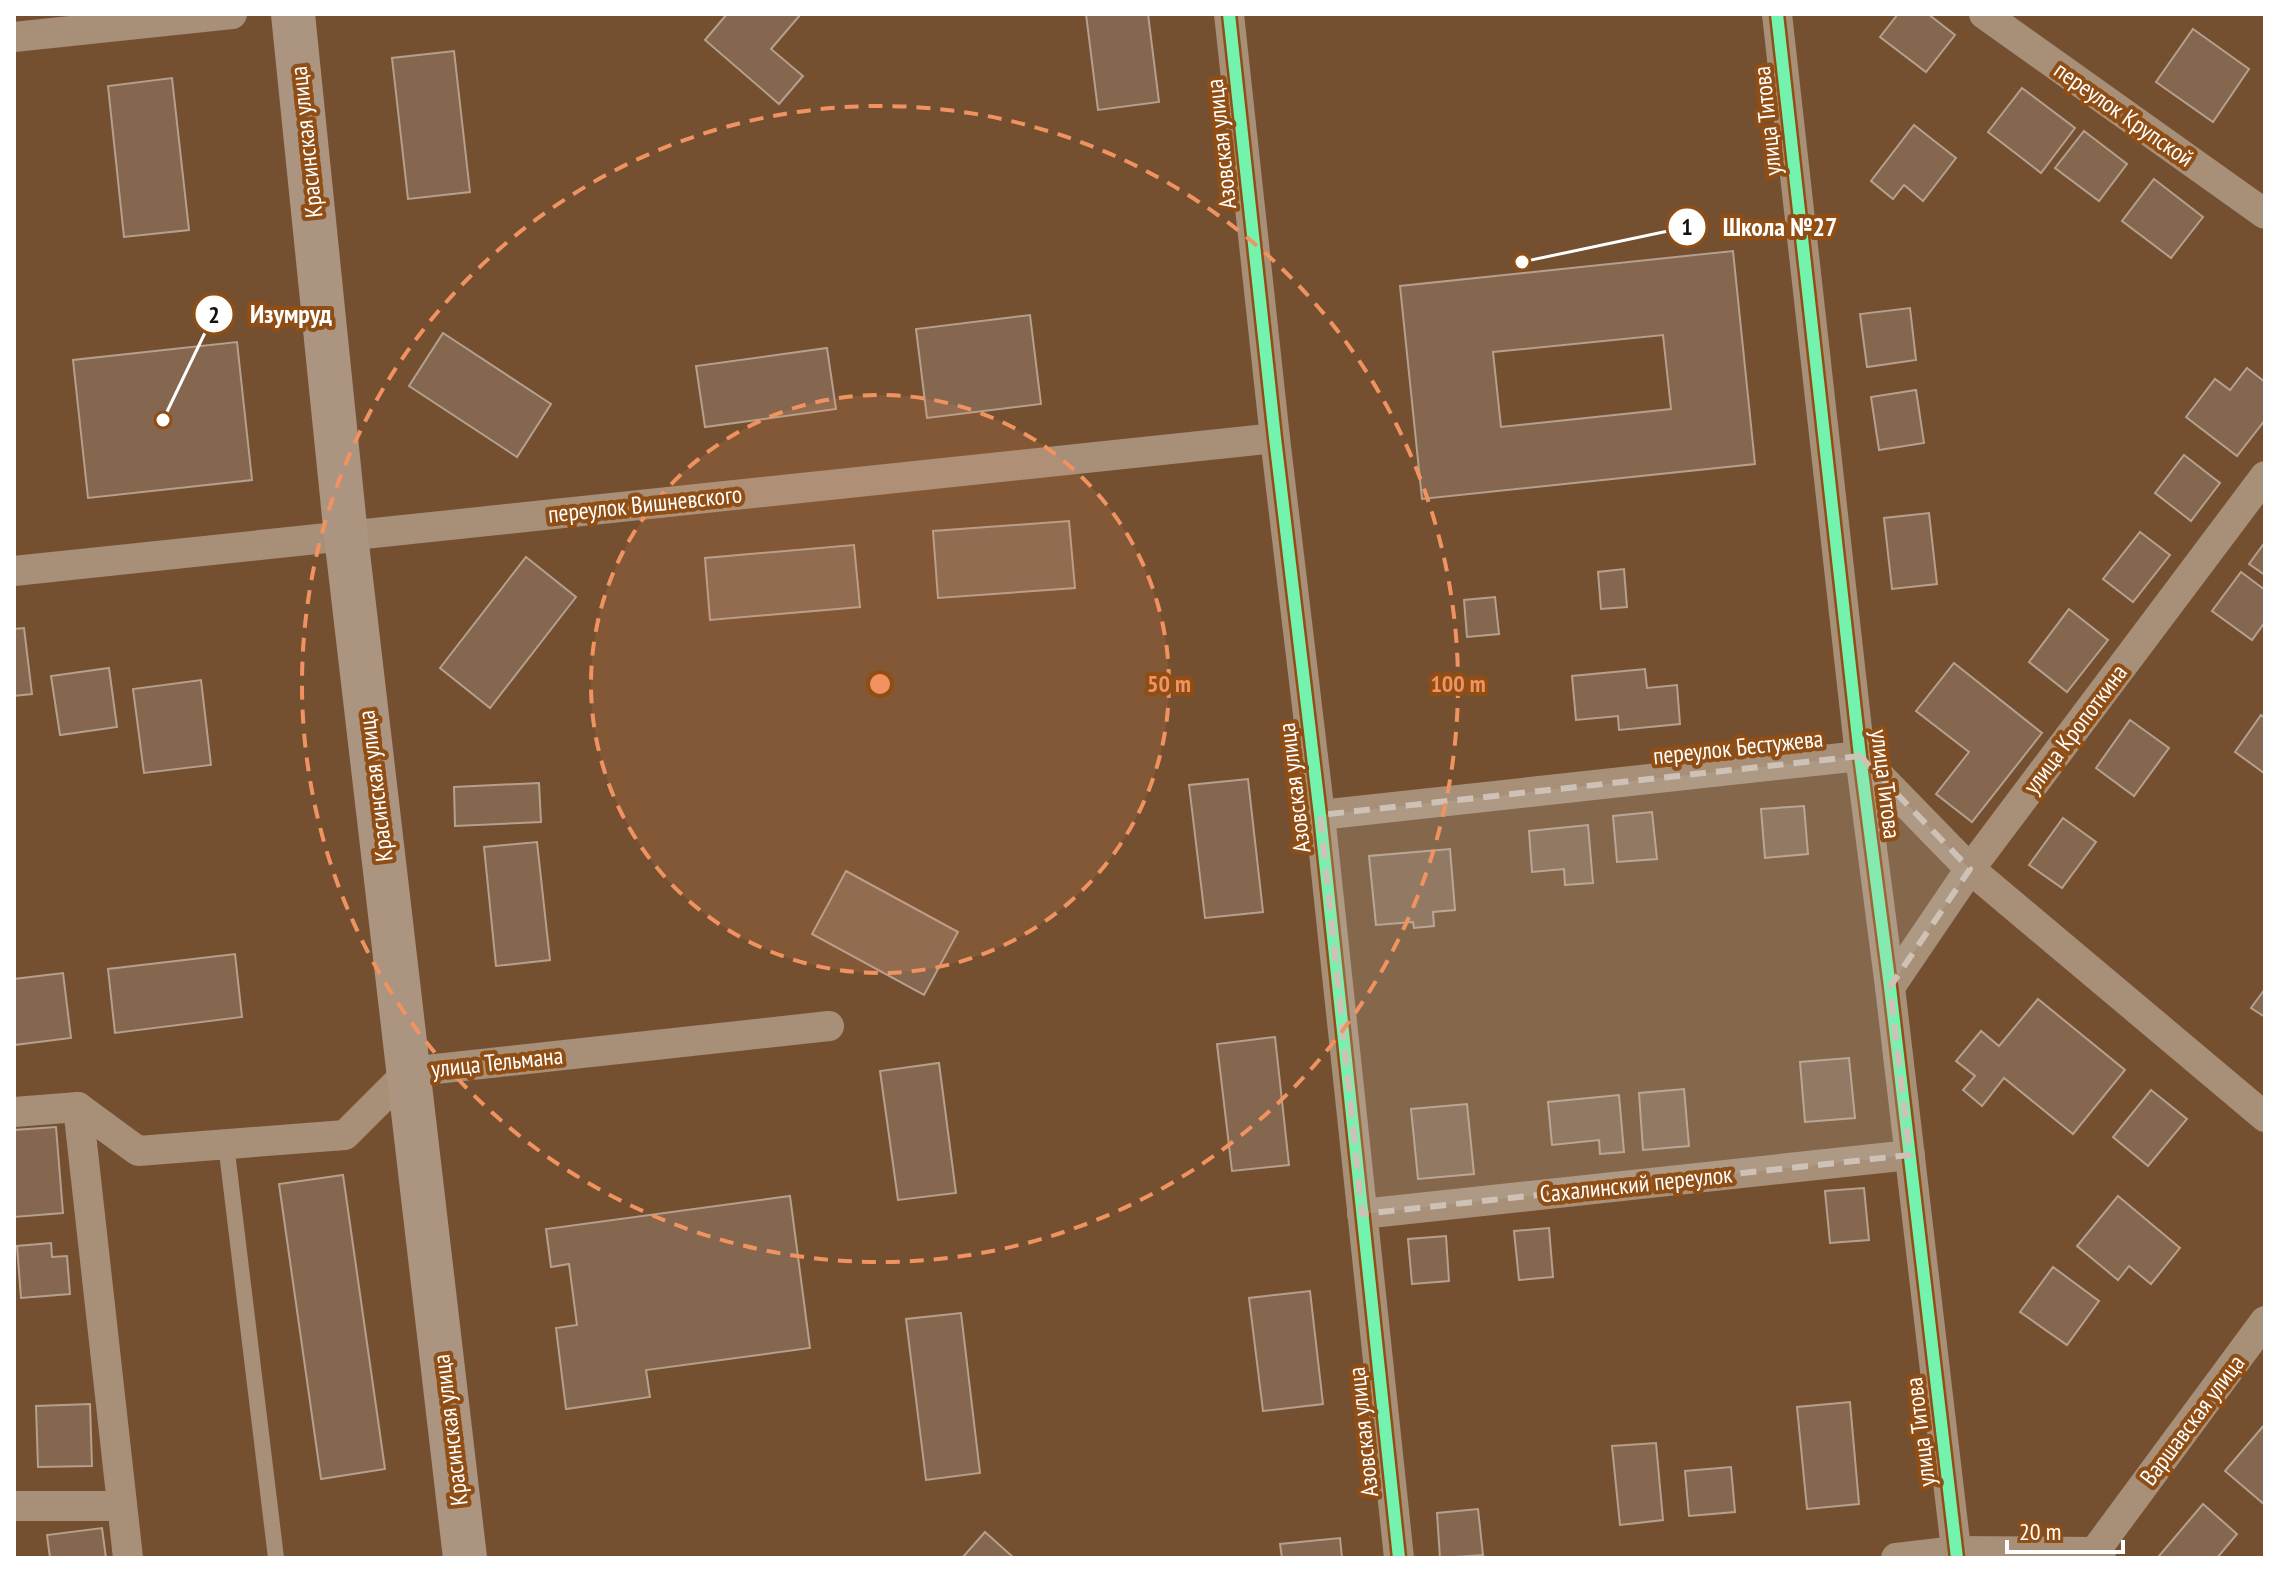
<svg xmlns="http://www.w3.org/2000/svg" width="2279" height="1572" font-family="'PT Sans Narrow',sans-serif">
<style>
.building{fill:#84674e;stroke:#b5a08e;stroke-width:2;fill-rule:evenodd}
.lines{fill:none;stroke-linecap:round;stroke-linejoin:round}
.service{stroke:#a78f78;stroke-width:16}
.minor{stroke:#a78f78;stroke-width:30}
.secondary{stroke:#ab9480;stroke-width:44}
.cycleway-casing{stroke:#904e15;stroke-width:17}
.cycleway{stroke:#73f3ae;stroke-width:12}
.marked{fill:#cec2b7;fill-opacity:0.2;stroke:#cec2b7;stroke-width:6;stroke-dasharray:16 10;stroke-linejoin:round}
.ring{fill:none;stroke:#f09361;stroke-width:4;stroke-dasharray:14 10}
.labels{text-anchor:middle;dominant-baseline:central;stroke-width:8;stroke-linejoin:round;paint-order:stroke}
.street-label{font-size:24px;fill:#fff;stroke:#904e15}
.centre{fill:#f09361;stroke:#904e15;stroke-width:4}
.ring-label{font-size:24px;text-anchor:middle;font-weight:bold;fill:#f09361;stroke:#904e15;stroke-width:8;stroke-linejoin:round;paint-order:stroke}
.leader{fill:none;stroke:#fff;stroke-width:3}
.callout-dot{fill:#fff;stroke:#904e15;stroke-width:3}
.mark-label{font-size:24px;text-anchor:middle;font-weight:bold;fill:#111}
.callout-label{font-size:26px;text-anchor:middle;font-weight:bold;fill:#fff;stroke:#904e15;stroke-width:8;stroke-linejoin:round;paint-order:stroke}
</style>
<rect width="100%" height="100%" fill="#745031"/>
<!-- building -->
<g class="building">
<path d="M727,14H801L771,49L803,76L779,104L705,40Z"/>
<path d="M1086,14H1148L1159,102L1098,110Z"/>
<path d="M1898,14H1928L1955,35L1926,72L1880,37Z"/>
<path d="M2193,29L2249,69L2213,122L2156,82Z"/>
<path d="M454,51L470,192L408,199L392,58Z"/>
<path d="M172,78L189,230L124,237L108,86Z"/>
<path d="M2022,88L2075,128L2041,173L1988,132Z"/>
<path d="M1914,125L1956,158L1923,201L1904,185L1893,199L1871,181Z"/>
<path d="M2084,131L2127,164L2099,201L2055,168Z"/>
<path d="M2154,179L2203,217L2171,258L2122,221Z"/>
<path d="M1733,251L1755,464L1422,499L1400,286ZM1663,335L1671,409L1501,427L1493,352Z"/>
<path d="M1910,308L1916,360L1867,367L1860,314Z"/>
<path d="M1030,315L1041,404L927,418L916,329Z"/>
<path d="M443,333L551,404L517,457L409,386Z"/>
<path d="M237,342L252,480L88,498L73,360Z"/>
<path d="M827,348L836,409L705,427L696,366Z"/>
<path d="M2247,368L2265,382V420L2237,456L2186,417L2215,379L2230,390Z"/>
<path d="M1916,390L1924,443L1879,450L1871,397Z"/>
<path d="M2184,455L2220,483L2191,521L2155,493Z"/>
<path d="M1929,513L1937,584L1892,589L1884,518Z"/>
<path d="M1069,521L1075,588L938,598L933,531Z"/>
<path d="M2140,532L2170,555L2133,602L2103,579Z"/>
<path d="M2265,542V575L2249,564Z"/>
<path d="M854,545L860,607L710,620L705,558Z"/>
<path d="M526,557L576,597L490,708L440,668Z"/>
<path d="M1624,569L1627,607L1601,609L1598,572Z"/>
<path d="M2241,572L2265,590V622L2252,640L2212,611Z"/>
<path d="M1495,597L1499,634L1467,637L1464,600Z"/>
<path d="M2069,609L2108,640L2067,692L2029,662Z"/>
<path d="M24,628L32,694L14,696V629Z"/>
<path d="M1954,663L2042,733L1972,822L1936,794L1969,752L1916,711Z"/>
<path d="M109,668L117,727L60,735L51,676Z"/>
<path d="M1645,669L1647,688L1677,685L1680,724L1619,730L1618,716L1576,720L1572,676Z"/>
<path d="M201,680L211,765L144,773L133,689Z"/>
<path d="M2261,715L2265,718L2264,773L2235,752Z"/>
<path d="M2130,720L2169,748L2134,796L2096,768Z"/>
<path d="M1248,779L1263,912L1205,918L1189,785Z"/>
<path d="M539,783L541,822L455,826L454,787Z"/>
<path d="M1804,806L1808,854L1765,858L1761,809Z"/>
<path d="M1652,812L1657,859L1617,862L1613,816Z"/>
<path d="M2063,818L2096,842L2062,888L2029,865Z"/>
<path d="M1588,825L1593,883L1565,885L1564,869L1532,872L1529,831Z"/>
<path d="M537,842L550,960L496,966L484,847Z"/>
<path d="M1450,849L1455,910L1433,912L1434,926L1414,928L1413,922L1376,925L1369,856Z"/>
<path d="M846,871L958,932L924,995L812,934Z"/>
<path d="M235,954L242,1017L115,1033L108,969Z"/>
<path d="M63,973L71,1038L14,1045V979Z"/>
<path d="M2265,989V1017L2251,1008Z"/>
<path d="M2038,999L2125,1070L2073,1134L2004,1078L1982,1106L1963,1090L1975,1076L1956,1061L1981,1031L1999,1046Z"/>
<path d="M1275,1037L1289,1165L1232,1171L1217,1044Z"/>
<path d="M1849,1058L1855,1118L1805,1122L1800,1062Z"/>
<path d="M939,1063L956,1193L898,1200L880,1071Z"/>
<path d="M1684,1089L1689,1146L1643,1150L1639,1093Z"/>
<path d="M2151,1090L2187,1119L2148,1166L2113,1137Z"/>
<path d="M1619,1095L1624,1152L1600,1154L1599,1140L1552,1145L1548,1102Z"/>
<path d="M1467,1104L1474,1174L1418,1179L1411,1109Z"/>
<path d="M56,1127L63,1213L14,1217V1130Z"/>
<path d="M343,1175L385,1469L321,1479L279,1184Z"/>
<path d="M1864,1188L1869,1240L1830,1243L1825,1191Z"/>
<path d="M790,1196L810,1348L646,1370L650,1397L566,1409L556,1328L577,1325L569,1264L551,1267L546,1229Z"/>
<path d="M2118,1196L2180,1248L2151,1284L2129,1266L2118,1280L2077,1246Z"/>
<path d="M1549,1228L1553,1277L1519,1280L1514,1231Z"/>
<path d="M1446,1236L1449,1281L1412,1284L1408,1239Z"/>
<path d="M51,1243L52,1257L67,1256L70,1294L21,1298L17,1246Z"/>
<path d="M2053,1267L2099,1301L2067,1345L2020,1312Z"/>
<path d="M1310,1291L1323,1404L1263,1411L1249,1298Z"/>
<path d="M961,1313L980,1473L926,1480L906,1319Z"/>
<path d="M1850,1402L1859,1504L1807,1509L1797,1407Z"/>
<path d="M90,1404L92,1466L38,1467L36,1406Z"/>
<path d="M2265,1424V1505L2225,1471Z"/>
<path d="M1656,1443L1663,1520L1620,1525L1612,1446Z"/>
<path d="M1731,1467L1735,1512L1689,1516L1685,1471Z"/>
<path d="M2203,1504L2237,1534L2217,1558H2162L2159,1556Z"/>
<path d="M1478,1509L1483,1555L1440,1558L1437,1513Z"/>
<path d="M102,1528L106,1558H50L47,1535Z"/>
<path d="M985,1532L1014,1558H962Z"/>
<path d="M1340,1538L1342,1558H1282L1280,1544Z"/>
</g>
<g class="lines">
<!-- service -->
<path class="service" d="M226,1144L276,1558"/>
<!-- minor -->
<g class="minor">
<path d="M1229,14L1275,438L1320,815L1399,1558"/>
<path d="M1777,14L1860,756L1890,987L1957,1558"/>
<path d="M1984,14L2265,214"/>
<path d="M14,37L232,14"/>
<path d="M14,571L1275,438"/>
<path d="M1320,815L1860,756L1970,869L2265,1117"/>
<path d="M1890,987L1970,869L2265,476"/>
<path d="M78,1107L128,1558"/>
<path d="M14,1112L78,1107L138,1151L345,1135L408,1072L829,1026"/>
<path d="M1362,1214L1910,1155"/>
<path d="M14,1506H122"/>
<path d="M1896,1558L1956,1551L2094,1552L2101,1558"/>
<path d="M2090,1558L2265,1321"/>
</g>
<!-- secondary -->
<path class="secondary" d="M293,14L346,536L465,1558"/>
<defs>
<g id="cycleway">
<path d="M1229,14L1275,438L1320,815L1399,1558"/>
<path d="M1777,14L1860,756L1890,987L1957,1558"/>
</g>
</defs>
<!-- cycleway casing -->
<use href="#cycleway" class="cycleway-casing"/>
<!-- cycleway -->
<use href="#cycleway" class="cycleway"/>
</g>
<!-- marked area -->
<path class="marked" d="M1860,756L1970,869L1890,987L1910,1155L1362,1214L1320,815Z"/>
<!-- distance rings -->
<circle cx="880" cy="684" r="289" fill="#f09361" fill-opacity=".12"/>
<g class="ring">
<circle cx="880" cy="684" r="289"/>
<circle cx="880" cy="684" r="578"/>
</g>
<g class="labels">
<!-- street labels -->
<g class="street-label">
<text transform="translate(2124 114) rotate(35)">переулок Крупской</text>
<text transform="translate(1767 121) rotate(-96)">улица Титова</text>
<text transform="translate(306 142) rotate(-96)">Красинская улица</text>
<text transform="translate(1221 144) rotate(-96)">Азовская улица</text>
<text transform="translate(645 504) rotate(-6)">переулок Вишневского</text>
<text transform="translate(2075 729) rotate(-53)">улица Кропоткина</text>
<text transform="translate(1738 747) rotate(-6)">переулок Бестужева</text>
<text transform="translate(1886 784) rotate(83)">улица Титова</text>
<text transform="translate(375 786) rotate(-97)">Красинская улица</text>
<text transform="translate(1294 788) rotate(-97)">Азовская улица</text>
<text transform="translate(497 1062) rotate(-6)">улица Тельмана</text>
<text transform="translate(1636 1184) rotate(-6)">Сахалинский переулок</text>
<text transform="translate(2192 1420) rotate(-53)">Варшавская улица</text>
<text transform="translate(450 1430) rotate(-97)">Красинская улица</text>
<text transform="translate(1363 1432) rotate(-96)">Азовская улица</text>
<text transform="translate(1920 1432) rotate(-97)">улица Титова</text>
</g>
</g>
<circle cx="880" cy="684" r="12" class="centre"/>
<g class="ring-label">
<text x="1169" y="692">50 m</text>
<text x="1458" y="692">100 m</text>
</g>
<!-- callouts -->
<path class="leader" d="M1522 262L1687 227M163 420L214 314"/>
<g class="callout-dot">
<circle cx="1522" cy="262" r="8"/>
<circle cx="163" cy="420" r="8"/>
<circle cx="1687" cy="227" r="20"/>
<circle cx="214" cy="314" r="20"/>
</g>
<g class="mark-label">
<text x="1687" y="235">1</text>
<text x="214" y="323">2</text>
</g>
<g class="callout-label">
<text x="1780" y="236">Школа №27</text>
<text x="291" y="323">Изумруд</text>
</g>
<!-- border -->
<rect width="2279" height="1572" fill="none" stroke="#ffffff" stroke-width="32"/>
<!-- scale -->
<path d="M2007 1540v12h116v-12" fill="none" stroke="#ffffff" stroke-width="4"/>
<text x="2019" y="1540" font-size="24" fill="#ffffff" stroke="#904e15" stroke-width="6" paint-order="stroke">20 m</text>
</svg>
